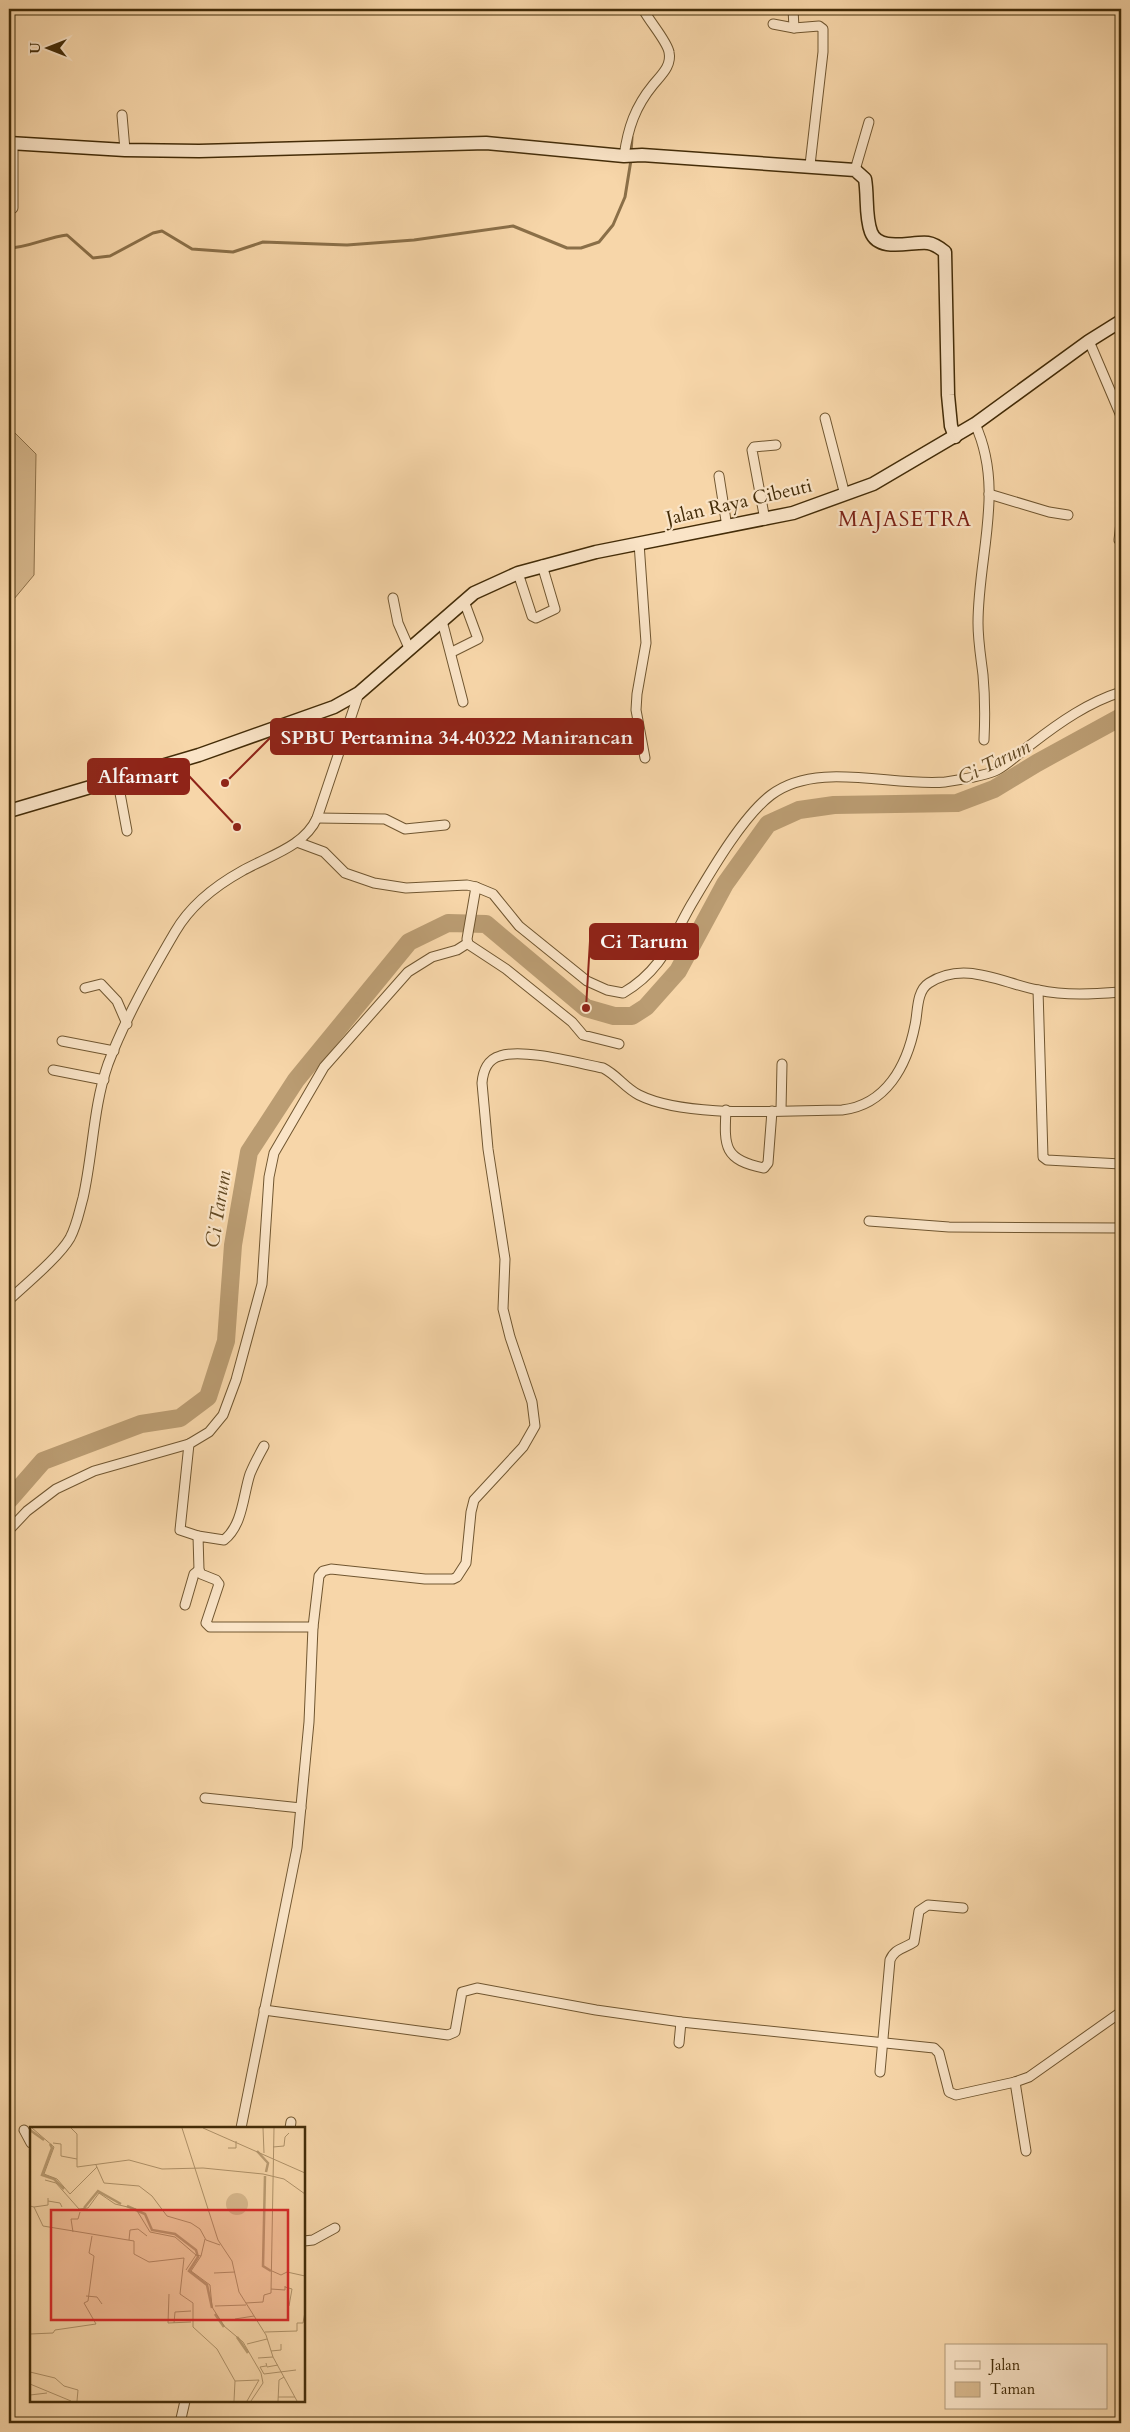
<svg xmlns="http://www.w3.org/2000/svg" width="1130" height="2432" font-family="Cardo,serif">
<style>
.green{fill:#d8b98e;stroke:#8e724b}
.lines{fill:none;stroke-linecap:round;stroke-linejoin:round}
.stream{stroke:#8a6f48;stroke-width:3}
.river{stroke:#ba9c72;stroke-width:18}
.street-casing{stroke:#705630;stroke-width:11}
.secondary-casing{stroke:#432c08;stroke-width:15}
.street{stroke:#fae4c7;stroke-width:9}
.secondary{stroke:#fae4c7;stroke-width:12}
.labels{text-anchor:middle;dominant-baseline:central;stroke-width:4.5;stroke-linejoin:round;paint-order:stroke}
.street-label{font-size:19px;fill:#432c08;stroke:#fae4c7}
.water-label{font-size:20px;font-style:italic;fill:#614822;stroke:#fae4c7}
.quarter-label{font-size:21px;letter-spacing:1px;fill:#7a1f14;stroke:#fae4c7}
.inset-river{fill:none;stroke:#ba9c72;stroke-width:2.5}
.inset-road{fill:none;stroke:#af9269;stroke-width:1}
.view{fill:#d62828;fill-opacity:0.15;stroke:#d62828;stroke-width:2.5}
.inset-edge{fill:none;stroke:#432c08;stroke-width:2.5}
.leader{fill:none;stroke:#8f2418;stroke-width:2}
.callout-dot{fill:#8f2418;stroke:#fae4c7;stroke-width:2}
.callout{fill:#8f2418;stroke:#8f2418;stroke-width:2}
.callout-label{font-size:20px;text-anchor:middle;font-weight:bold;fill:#fff}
</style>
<rect width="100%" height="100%" fill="#f7d6a9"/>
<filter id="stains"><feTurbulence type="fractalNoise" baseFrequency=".004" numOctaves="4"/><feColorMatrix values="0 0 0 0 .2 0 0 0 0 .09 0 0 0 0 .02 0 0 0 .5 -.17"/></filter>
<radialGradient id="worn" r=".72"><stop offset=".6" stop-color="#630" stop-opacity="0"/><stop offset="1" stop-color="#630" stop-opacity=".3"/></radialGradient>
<!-- green -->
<path class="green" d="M9,427L36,454L34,575L9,605Z"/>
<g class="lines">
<!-- stream -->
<g class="stream">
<path d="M631,153L632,137"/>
<path d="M9,248C27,248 48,237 67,235L93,258L110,256L153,233L162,231L192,249L233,252L263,242L347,245L414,240L513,226L567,248H581L599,242L613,225L625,197L631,160"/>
</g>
<!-- river -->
<path class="river" d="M9,1500L43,1461L141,1424L180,1418L208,1397L226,1341L233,1245L249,1152L296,1080L409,942L448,923L486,924L586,1008L614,1016H632L646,1007L678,971L725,884L768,824L799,810L834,805L957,803L994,789L1037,763L1121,717"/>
<defs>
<g id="street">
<path d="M793,9L794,28"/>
<path d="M773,24L794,28L819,26L823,29V52L810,165"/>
<path d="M122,115L125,150"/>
<path d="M13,143V208"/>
<path d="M624,156C628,128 635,107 653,85C661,75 672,66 669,52C667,41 649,21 643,9"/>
<path d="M855,170L869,122"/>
<path d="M1089,341L1121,416"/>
<path d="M825,418L845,495"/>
<path d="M975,424C1005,489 978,555 978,623C978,641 981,658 983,675C985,697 985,719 984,740"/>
<path d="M719,476L727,527"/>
<path d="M989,494L1049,512L1068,515"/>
<path d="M765,520L752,450L754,447L776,445"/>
<path d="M1119,540L1121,522"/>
<path d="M639,543L646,643L637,694L636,710L645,758"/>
<path d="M518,573L532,616L536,618L555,609L542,565"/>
<path d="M393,598L398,623L409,648"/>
<path d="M442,621L463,702"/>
<path d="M452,652L478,639L464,601"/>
<path d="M117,777L127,831"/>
<path d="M317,818L385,819L405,829L445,825"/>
<path d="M297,842L324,852L345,873L374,883L406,888L467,885L476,887"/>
<path d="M85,988L101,984L117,1001L127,1024"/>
<path d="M1038,990L1043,1157L1047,1160L1121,1164"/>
<path d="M62,1041L114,1051"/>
<path d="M619,1044L583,1035L572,1022L506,969L468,944L467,939L476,887L493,894L519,926L587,981L607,990L623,993C662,970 670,942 691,905C710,873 742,817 771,795C817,760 892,787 945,782C958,780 986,776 997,770C1010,763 1021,751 1033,743C1060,722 1089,702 1121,692"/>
<path d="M53,1070L104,1080"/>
<path d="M726,1110C724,1147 724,1160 764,1168L768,1163L772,1111"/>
<path d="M781,1110L782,1064"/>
<path d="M869,1221L949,1227L1121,1228"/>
<path d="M9,1300C26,1284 59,1257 70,1238C77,1225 79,1212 83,1198C93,1154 93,1107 108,1064C125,1019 151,973 175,932C190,906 215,886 242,871C268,856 304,847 317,818L359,693"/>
<path d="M189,1444L180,1530L198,1536"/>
<path d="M264,1446C259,1455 254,1464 250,1474C243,1495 243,1525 224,1540L198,1536L199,1570L201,1574L216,1580L219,1584L206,1623L210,1627H313"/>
<path d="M9,1530L27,1511L56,1489L94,1471L189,1444L209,1432L223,1415L236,1380L262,1284L269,1177L274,1153L324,1067L408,972L432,957L457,950L468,943"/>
<path d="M185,1605L194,1574L199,1570"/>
<path d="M205,1798L301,1808"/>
<path d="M264,2010L448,2035L455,2032L462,1992L477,1988L596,2010L681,2022L934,2048L939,2053L949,2092L956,2095L1015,2082L1029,2077L1121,2012"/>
<path d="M679,2043L681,2022"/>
<path d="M880,2072L890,1960C895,1948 904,1949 914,1942L919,1911L928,1905L963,1908"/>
<path d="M1015,2082L1026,2151"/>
<path d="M241,2128L297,1848L309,1722L313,1627L319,1576L323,1571L331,1569L425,1579H453L457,1577L466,1563L471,1512L474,1500L523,1447L535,1426L532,1402L510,1337L503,1309L505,1259L488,1149L482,1083C483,1071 488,1059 500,1056C523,1048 577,1063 603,1068C617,1075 625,1088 639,1095C687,1119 787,1110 842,1110C886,1105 907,1066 915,1025C918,1013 916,991 929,983C965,960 1001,983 1038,990C1066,996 1094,994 1121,992"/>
<path d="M290,2128L291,2122"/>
<path d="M24,2130L31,2143"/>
<path d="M304,2241L313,2240L335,2228"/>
<path d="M180,2423L185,2401"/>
</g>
<g id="secondary">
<path d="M9,143L125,150L199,151L486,143L624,156L642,155L855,170L865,179C868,196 865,216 871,232C879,253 912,241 928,243C935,244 940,248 945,252L948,395L951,426L955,437"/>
<path d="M9,811L199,755L334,707L359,693L474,593L518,573L596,552L793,513L873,484L975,424L1089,341L1121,321"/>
</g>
</defs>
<!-- street casing -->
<use href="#street" class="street-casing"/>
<!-- secondary casing -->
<use href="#secondary" class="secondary-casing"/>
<!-- street -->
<use href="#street" class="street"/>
<!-- secondary -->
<use href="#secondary" class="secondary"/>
</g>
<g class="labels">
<!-- street labels -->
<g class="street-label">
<text transform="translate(739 502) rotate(-13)">Jalan Raya Cibeuti</text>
</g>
<!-- water labels -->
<g class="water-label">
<text transform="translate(994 762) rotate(-26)">Ci Tarum</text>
<text transform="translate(218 1209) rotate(-81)">Ci Tarum</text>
</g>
<!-- quarter labels -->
<g class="quarter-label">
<text x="905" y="519">MAJASETRA</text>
</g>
</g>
<!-- overview -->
<g transform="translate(30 2127)">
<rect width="275" height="275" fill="#f7d6a9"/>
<path d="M196 77a11 11 0 1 1 22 0a11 11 0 1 1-22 0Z" fill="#d8b98e"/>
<path class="inset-river" d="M0,3L14,13M20,17L22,21L12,48L24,52L34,62M227,24L238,36L236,45M235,49L233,139L241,144M97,79L115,87L122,103L145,107L166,123L168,130L159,144L177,158L182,181M54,81L68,64L91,77M185,187L194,200M207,210L218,226"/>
<path class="inset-road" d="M2,1L24,20L14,47L27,52L40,67L67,40M41,1L47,7V40L99,33L132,42L173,41L233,47L254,52L275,67M152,1L188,113L202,134L209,165L236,208L243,230L267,274M173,1L275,46M233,1L234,26M23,16L31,17V29L47,32M243,20L254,19L255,10L259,6M198,21H206V14M66,38L74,56L109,59L122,69L137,89L161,96L170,102L176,113L190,118M15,53L26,56L49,82L58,81L69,66L85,77L106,82L120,105L145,110L166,128M18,74L30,76L32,80M0,79L4,80L13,99L104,114V127L119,135L154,131L150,167L163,176V200L187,222L205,254L204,274M4,80L18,78V71M43,105L41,92H48L50,85M62,109L59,126L64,129L58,174L54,176L66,197M99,113L100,103L108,102L117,109M171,129L175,112M156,143L166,128L171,129L161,144L180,158L182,180L194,199L213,215L231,246L233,256L221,274M242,144L251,148L257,145L275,149M184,146L205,145M255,160L262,162L259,179M241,162L255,163V159M139,167L138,196L161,195M56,169L67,170L72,177M216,176L233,175L234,168L241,166L244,1M185,179L216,178M205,192L224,189M144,196L145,185L161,184M235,205L267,204V196H273L275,185M0,207L23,206L25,203L66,197M217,217L237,212M241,224L251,223V217M228,231L243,230M236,236L237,240L248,238M236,239L230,240L234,247L266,243M0,245L25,251L34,259L48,263L47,274M205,254L229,253L217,274M0,257L41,274M0,268L17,266M248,270H265M248,274L249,253L254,250"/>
<path class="view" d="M21,83H258V193H21Z"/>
<rect width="275" height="275" class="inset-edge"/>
</g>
<!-- callouts -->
<path class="leader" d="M225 783L271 737M237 827L189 776M586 1008L590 941"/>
<g class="callout-dot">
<circle cx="225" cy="783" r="5"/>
<circle cx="237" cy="827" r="5"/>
<circle cx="586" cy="1008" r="5"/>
</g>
<g class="callout">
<rect x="271" y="719" width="372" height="35" rx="5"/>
<rect x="88" y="759" width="101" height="35" rx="5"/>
<rect x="590" y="924" width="108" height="35" rx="5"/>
</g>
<g class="callout-label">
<text x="457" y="744">SPBU Pertamina 34.40322 Manirancan</text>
<text x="138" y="783">Alfamart</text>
<text x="644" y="948">Ci Tarum</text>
</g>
<!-- margin -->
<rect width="1130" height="2432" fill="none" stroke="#f7d6a9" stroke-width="30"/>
<rect x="10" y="10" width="1110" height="2412" fill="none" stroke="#432c08" stroke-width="2.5"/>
<rect x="15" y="15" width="1100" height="2402" fill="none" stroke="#432c08"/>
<!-- legend -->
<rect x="945" y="2344" width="162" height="65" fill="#fae4c7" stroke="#b19a7b"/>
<rect x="955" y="2361" width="25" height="8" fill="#fae4c7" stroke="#b19a7b"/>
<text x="990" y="2370" font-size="15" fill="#432c08">Jalan</text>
<rect x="955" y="2382" width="25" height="15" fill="#d8b98e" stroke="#b19a7b"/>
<text x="990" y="2394" font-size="15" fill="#432c08">Taman</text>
<!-- north arrow -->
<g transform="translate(48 48) rotate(270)" stroke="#fae4c7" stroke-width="4" paint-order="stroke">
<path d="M0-4L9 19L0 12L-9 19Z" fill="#432c08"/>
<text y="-8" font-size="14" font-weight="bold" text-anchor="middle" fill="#432c08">U</text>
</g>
<rect width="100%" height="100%" filter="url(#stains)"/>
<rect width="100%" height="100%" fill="url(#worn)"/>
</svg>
